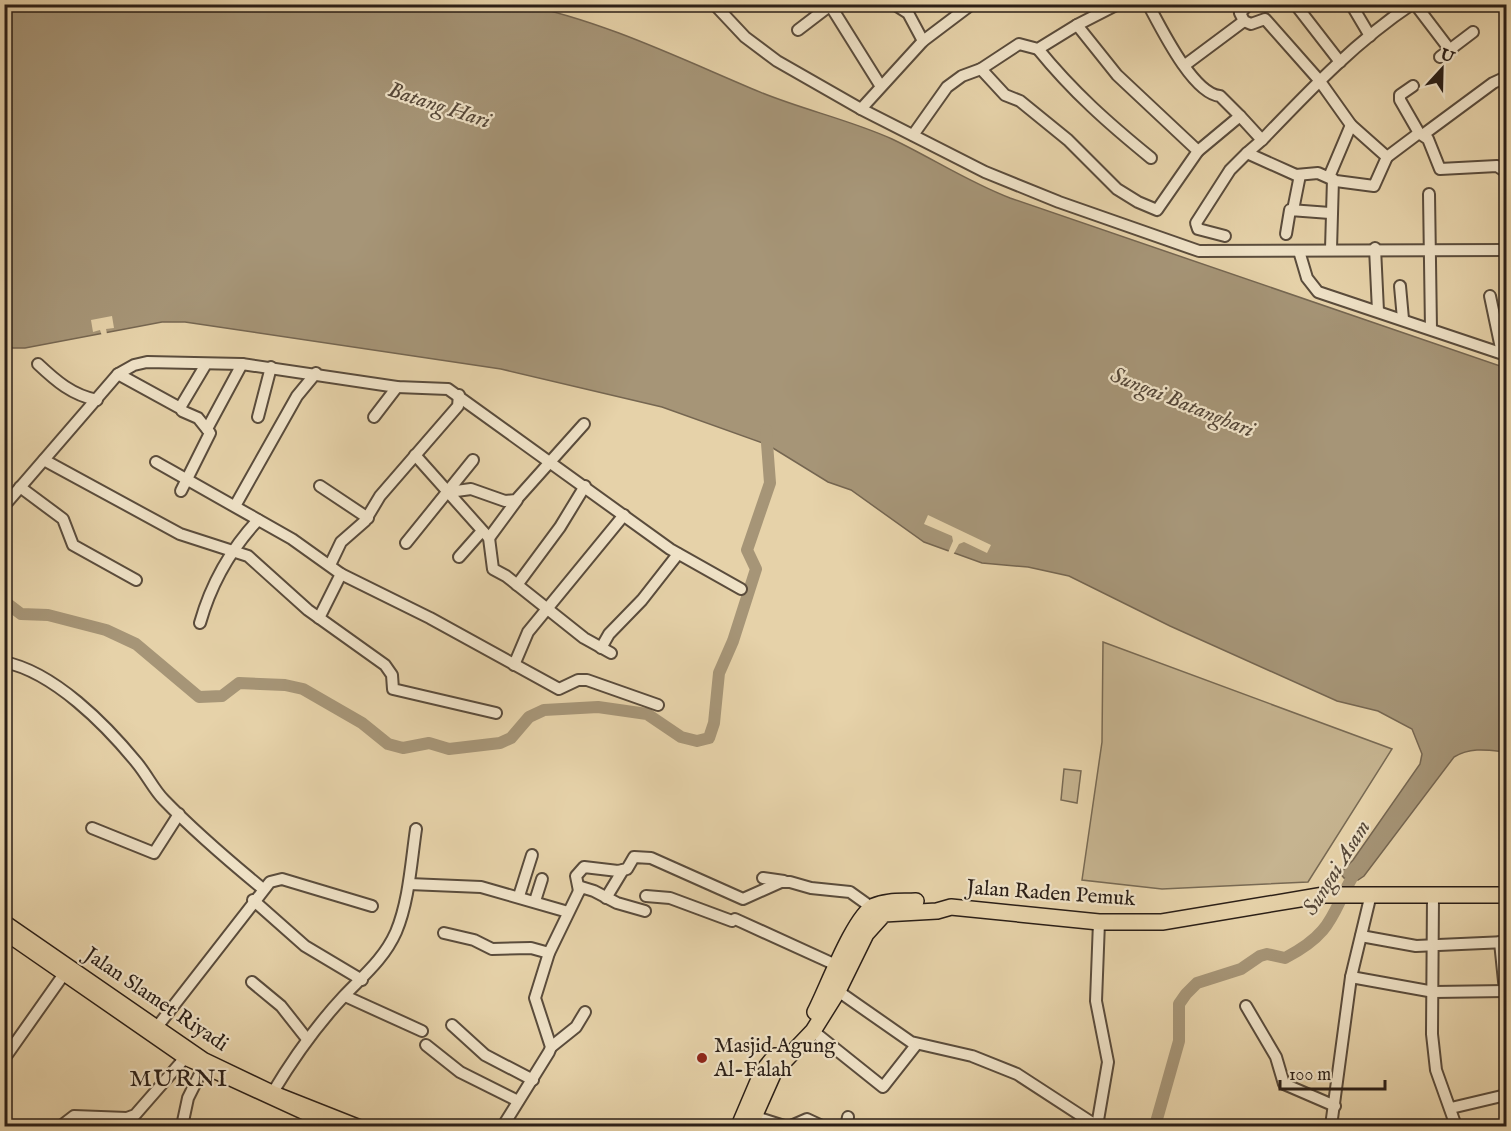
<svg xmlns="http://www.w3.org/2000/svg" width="1511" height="1131" font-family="'IM FELL English',serif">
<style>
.green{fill:#c6b490;stroke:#786a54;stroke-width:1.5}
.water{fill:#a69577;stroke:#756651;stroke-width:1.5}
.pier{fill:#e6d2a9}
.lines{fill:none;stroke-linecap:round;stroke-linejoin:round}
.river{stroke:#a69577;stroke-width:12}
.minor-casing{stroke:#5a4c3c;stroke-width:14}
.major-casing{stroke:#2b1f17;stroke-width:15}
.highway-casing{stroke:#2b1f17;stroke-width:18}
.minor{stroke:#efe2c7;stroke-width:10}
.major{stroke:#e6d2a9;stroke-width:12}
.highway{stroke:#e6d2a9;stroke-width:15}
.poi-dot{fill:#8f2418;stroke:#efe2c7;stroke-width:2}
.labels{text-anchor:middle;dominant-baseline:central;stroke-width:4.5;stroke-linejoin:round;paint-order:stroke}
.street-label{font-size:21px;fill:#2b1f17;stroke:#efe2c7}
.poi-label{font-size:21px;fill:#2b1f17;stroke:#efe2c7;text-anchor:start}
.water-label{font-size:22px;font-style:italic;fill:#564839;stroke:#efe2c7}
.quarter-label{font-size:24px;letter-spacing:1.5px;fill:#2b1f17;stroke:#efe2c7}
</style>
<rect width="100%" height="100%" fill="#e6d2a9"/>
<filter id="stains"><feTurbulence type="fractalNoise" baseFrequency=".00333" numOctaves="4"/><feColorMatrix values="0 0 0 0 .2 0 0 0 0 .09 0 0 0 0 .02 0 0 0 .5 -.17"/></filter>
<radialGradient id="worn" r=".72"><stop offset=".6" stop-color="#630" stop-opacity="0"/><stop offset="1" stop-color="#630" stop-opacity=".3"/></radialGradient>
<!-- green -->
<g class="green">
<path d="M1103,642L1392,749L1308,882L1162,889L1082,880L1102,742Z"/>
<path d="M1064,769L1081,771L1077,803L1061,800Z"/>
</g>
<!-- water -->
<path class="water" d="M520,4C601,20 679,58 755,90C799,109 848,119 892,139C932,158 968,182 1010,198L1506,368V752C1487,750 1471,747 1454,757L1364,876L1358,880L1344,878L1340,873L1353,860L1420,764L1422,754L1412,729L1378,711L1337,701L1170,626L1069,576L1028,567L982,563L924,542L851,490L828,482L768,445L662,407L501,369L185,322H162L25,348H5L4,5Z"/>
<!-- pier -->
<g class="pier">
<path d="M112,316L114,328L106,329L107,334L102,336L100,330L93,332L91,320Z"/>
<path d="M928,515L991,545L987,553L964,542L959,544L952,557L947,555L953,541L952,536L924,524Z"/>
</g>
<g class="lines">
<!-- river -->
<g class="river">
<path d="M4,601L21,614L48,615L106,630L136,644L199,697L222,696L239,683L285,685L303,689L362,723L388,744L403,748L429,743L449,749L500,743L511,738L529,717L544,710L598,707L647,714L681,737L697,741L709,738L714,723L719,673L733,641L756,569L747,550L770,483L766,430"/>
<path d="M1155,1126L1179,1041V1004L1186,994L1197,983L1241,969L1260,956L1267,954L1285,958C1338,931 1331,909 1359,866"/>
</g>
<defs>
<g id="minor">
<path d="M714,4L745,37L777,61L861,109L985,172L1059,202L1199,251L1506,250"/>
<path d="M894,4L908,13L923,41"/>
<path d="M1148,4C1161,28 1193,94 1220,96L1240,116L1198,151"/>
<path d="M1295,4L1340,62"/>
<path d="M1351,4L1370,36"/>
<path d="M1415,4L1450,50"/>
<path d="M830,5L880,85"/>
<path d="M798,30L832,4"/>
<path d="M1038,49C1073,92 1108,123 1151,158"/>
<path d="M1440,57L1473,32"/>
<path d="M1185,65L1244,21"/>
<path d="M981,69L1005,95L1020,101L1068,140L1117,189L1138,202L1157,210L1198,151L1117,75L1077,25"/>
<path d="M1413,86L1400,95V100L1419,133"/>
<path d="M861,109L923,41L972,4"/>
<path d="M1240,116L1262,140L1247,153L1296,175L1318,173L1336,181L1374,186L1387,157L1351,125L1319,80L1265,19L1251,24L1244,21L1240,13L1249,4"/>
<path d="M1424,134L1493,83L1506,77"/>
<path d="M913,135L947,87L962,76L981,69L1019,44L1038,49L1077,25L1118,4"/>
<path d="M1262,140C1309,91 1355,42 1412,4"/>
<path d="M1387,157L1419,133L1428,139L1440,169L1497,166L1506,172"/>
<path d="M1329,177L1351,125"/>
<path d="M1429,194L1431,329"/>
<path d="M1293,210L1300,175"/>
<path d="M1286,234L1290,210L1330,213"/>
<path d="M1225,236L1198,229L1196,223L1230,170L1247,153"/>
<path d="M1375,248L1378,311"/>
<path d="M1331,249L1333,179"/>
<path d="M1299,251L1307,278L1318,292L1506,355"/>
<path d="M1400,286L1403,319"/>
<path d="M1490,296L1502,353"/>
<path d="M38,364C56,381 72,395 97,400"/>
<path d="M118,374L180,408"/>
<path d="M258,417L271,367"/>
<path d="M374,417L397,387"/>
<path d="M207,429L242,364"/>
<path d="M415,455L489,538L493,569L506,576L584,638L611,653"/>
<path d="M44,460L180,534L248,556L308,610L385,665L392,675L393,689L496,713"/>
<path d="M156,462L292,539L341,574L430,618L559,689L578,680H587L658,705"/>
<path d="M320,486L368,518"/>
<path d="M20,487L63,519L73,545L136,580"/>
<path d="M181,491L210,433L198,418L182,411L181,406L206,364"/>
<path d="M449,492L471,489L505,501L516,500L584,424"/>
<path d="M4,506L118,374L134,365L147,362L242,364L397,387L448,389L670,549L741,589"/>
<path d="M235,506L297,396L316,373"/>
<path d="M489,538L517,500"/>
<path d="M406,543L473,460"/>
<path d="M459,557L482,531"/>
<path d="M330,565L341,542L365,521L380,496L458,406L459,395"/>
<path d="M517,585L560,527L585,486"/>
<path d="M319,618L341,574"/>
<path d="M200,623C211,584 230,550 258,520"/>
<path d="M601,648L609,634L642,600L678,554"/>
<path d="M4,662C54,672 106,725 137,763C147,775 154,790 164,800C195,832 229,861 263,889"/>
<path d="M514,665L528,632L624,515"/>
<path d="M92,828L154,853L179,814"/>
<path d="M763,878L784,881"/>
<path d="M409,884L481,887L568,912"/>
<path d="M579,891L576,876L584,867L618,871L627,869L634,857L651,858L743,899L781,882H790L811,888L850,892L878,912"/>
<path d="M519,896L532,855"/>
<path d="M646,896L670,898L732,921L735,919L836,965"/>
<path d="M1433,897L1432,1034L1436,1070L1456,1126"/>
<path d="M606,898L623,870"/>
<path d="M253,900L305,946L362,980"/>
<path d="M535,901L542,879"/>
<path d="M444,933L474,940L492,949L531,948L549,953"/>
<path d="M1361,936L1416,946L1506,942"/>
<path d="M1500,942L1505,991"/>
<path d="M1351,977L1434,992L1506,991"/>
<path d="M252,982L281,1006L307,1039"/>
<path d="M838,991L911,1042L972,1056L1017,1074L1097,1126"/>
<path d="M345,996L422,1031"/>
<path d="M1246,1006L1276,1057L1284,1084L1335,1106"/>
<path d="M452,1025L485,1055L533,1080"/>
<path d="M157,1027L270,882L282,879L372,906"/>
<path d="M813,1031L883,1087L916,1045"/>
<path d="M426,1045L460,1072L518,1101"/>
<path d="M551,1047L576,1027L585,1012"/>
<path d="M4,1059L64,974"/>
<path d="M273,1092C294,1057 316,1026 344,996C363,976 384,959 396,932C409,901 411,863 416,829"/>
<path d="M1451,1108L1506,1095"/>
<path d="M750,1115L784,1126H791L807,1119L822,1126"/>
<path d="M848,1117L847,1122L851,1126"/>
<path d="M61,1126L74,1116L127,1118L135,1115L190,1052"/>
<path d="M182,1126L188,1098L203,1068"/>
<path d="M503,1126L549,1052L551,1047L535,998L549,953L581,887L594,891L617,903L645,911"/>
<path d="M1097,1126L1108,1062L1096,1001L1099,922"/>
<path d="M1331,1126L1351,977L1371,894"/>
</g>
<g id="major">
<path d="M4,921L204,1059L273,1092L359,1126"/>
<path d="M4,933L186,1059L332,1126"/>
</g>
<g id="highway">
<path d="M815,1012C827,989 854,916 874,906C887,900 903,902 916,901"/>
<path d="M739,1126L762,1072L775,1056"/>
<path d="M750,1126L774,1072L813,1031L838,991L866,934L884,914L937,911L951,907L1099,922H1162L1324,895H1506"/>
</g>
</defs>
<!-- minor casing -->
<use href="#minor" class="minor-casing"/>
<!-- major casing -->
<use href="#major" class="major-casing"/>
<!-- highway casing -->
<use href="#highway" class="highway-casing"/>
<!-- minor -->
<use href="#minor" class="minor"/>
<!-- major -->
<use href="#major" class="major"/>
<!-- highway -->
<use href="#highway" class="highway"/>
</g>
<!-- markers -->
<circle class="poi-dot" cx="702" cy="1058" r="6"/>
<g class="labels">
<!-- street labels -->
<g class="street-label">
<text transform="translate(1051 894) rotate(4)">Jalan Raden Pemuk</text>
<text transform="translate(156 1000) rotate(34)">Jalan Slamet Riyadi</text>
</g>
<!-- poi labels -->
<g class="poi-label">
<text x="714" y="1046">Masjid Agung<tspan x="714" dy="24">Al-Falah</tspan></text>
</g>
<!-- water labels -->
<g class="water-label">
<text transform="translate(439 106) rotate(18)">Batang Hari</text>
<text transform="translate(1182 403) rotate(22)">Sungai Batanghari</text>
<text transform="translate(1337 868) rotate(-58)">Sungai Asam</text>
</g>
<!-- quarter labels -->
<g class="quarter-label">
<text x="179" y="1079">MURNI</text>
</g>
</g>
<!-- margin -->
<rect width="1511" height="1131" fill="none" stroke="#e6d2a9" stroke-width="24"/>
<rect x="6" y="6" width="1499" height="1119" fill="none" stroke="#2b1f17" stroke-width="3"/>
<rect x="12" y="12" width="1487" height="1107" fill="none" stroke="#2b1f17" stroke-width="1.5"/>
<!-- north arrow -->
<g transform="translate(1442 69) rotate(22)" stroke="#efe2c7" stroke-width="4.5" paint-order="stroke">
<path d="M0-4.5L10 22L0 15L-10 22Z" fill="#2b1f17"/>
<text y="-9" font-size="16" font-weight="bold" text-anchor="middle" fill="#2b1f17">U</text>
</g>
<!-- scale -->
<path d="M1280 1080v9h105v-9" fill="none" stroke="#2b1f17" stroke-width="3"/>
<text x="1289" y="1080" font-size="18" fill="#2b1f17" stroke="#efe2c7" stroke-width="4.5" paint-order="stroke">100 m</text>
<rect width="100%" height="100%" filter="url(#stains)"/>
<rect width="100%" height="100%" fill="url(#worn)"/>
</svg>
